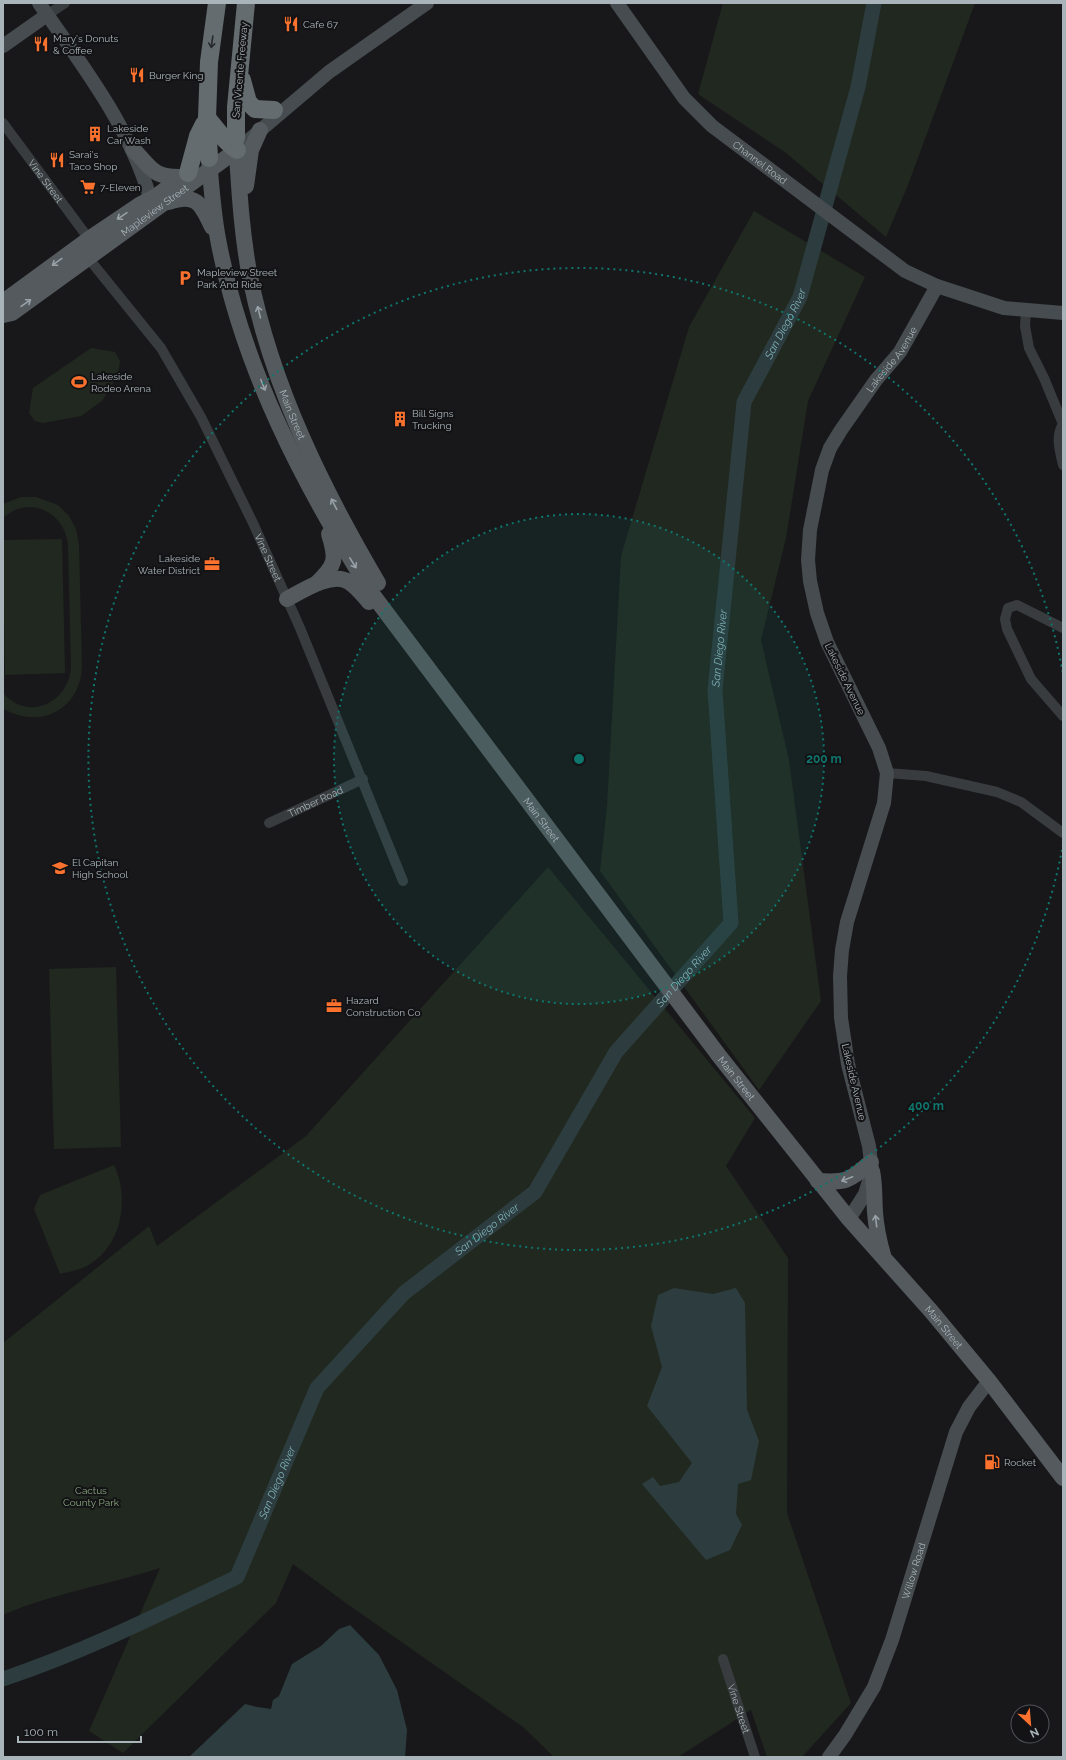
<svg xmlns="http://www.w3.org/2000/svg" width="1066" height="1760" font-family="Raleway,sans-serif">
<style>
.green{fill:#21281f}
.water{fill:#2d3d3f}
.lines{fill:none;stroke-linecap:round;stroke-linejoin:round}
.river{stroke:#2d3d3f;stroke-width:15}
.street{stroke:#383c3f;stroke-width:10}
.secondary{stroke:#464c4f;stroke-width:14}
.primary{stroke:#545a5e;stroke-width:16}
.highway{stroke:#646c70;stroke-width:18}
.oneway{stroke:#27292c}
.oneway2{stroke:#98a2a8}
.ring{fill:none;stroke:#0f766e;stroke-width:2;stroke-dasharray:2 4}
.labels{text-anchor:middle;dominant-baseline:central;stroke-width:4;stroke-linejoin:round;paint-order:stroke}
.poi-label{font-size:10px;fill:#a9b4ba;stroke:#131315;text-anchor:start}
.street-label{font-size:10px;fill:#a9b4ba;stroke:#131315}
.park-label{font-size:10px;fill:#8aa67f;stroke:#131315}
.water-label{font-size:11px;font-style:italic;fill:#7fb0b7;stroke:#131315}
.centre{fill:#0f766e;stroke:#131315;stroke-width:2}
.ring-label{font-size:12px;text-anchor:middle;font-weight:bold;fill:#0f766e;stroke:#131315;stroke-width:4;stroke-linejoin:round;paint-order:stroke}
</style>
<rect width="100%" height="100%" fill="#18181a"/>
<!-- green -->
<g class="green">
<path d="M723,3H975L908,185L886,237L786,153L698,94Z"/>
<path d="M754,211L865,277L808,401L786,538L761,640L789,760L821,1001L759,1090L600,871L607,806L621,556L689,327Z"/>
<path d="M91,348L115,352L120,361L118,375L102,401L81,416L43,423L35,421L29,413L33,388Z"/>
<path d="M21,497H36L58,505L69,516L76,529L79,545L82,667C80,709 41,730 4,709L3,693C28,722 69,703 71,667L68,545C65,512 29,494 3,518V504Z"/>
<path d="M62,539L65,673L5,675L3,540Z"/>
<path d="M548,867L755,1118L726,1166L788,1258L787,1513L851,1703L802,1757H767L751,1710L678,1757H554L523,1727L343,1601L293,1564L276,1603L123,1753L89,1731L160,1568C108,1585 53,1593 3,1615V1343L149,1226L157,1246L306,1136Z"/>
<path d="M116,967L121,1147L54,1149L49,969Z"/>
<path d="M114,1165C130,1198 122,1247 87,1266C79,1270 68,1272 60,1274L34,1209L40,1195Z"/>
</g>
<!-- water -->
<g class="water">
<path d="M674,1288L713,1294L736,1288L745,1303L747,1410L759,1441L751,1480L738,1484L736,1514L742,1525L730,1550L706,1560L642,1484L653,1477L660,1486L679,1482L692,1463L647,1406L662,1367L651,1326L658,1295Z"/>
<path d="M350,1625L379,1655L397,1690L407,1730L405,1757H189L245,1704L257,1707L271,1709L273,1700L279,1696L292,1664L321,1646L339,1629Z"/>
</g>
<g class="lines">
<!-- river -->
<path class="river" id="s1" d="M3,1679C84,1652 160,1614 237,1577L317,1388L404,1293L535,1192L616,1052L731,923L715,690L744,402L800,297L858,87L874,3"/>
<!-- street -->
<g class="street">
<path d="M47,15L65,3"/>
<path id="s2" d="M3,123L89,239"/>
<path id="s3" d="M89,259L161,348L201,417L253,523L300,628L403,881"/>
<path d="M1026,310L1025,326L1029,348L1044,378L1063,424"/>
<path d="M1063,424C1055,436 1060,452 1063,465"/>
<path d="M1063,628L1017,605L1008,608L1005,619L1007,629L1031,679L1063,716"/>
<path d="M887,773L926,776L997,792L1021,802L1063,833"/>
<path id="s4" d="M269,823L363,779"/>
<path id="s5" d="M723,1659L755,1757"/>
</g>
<!-- secondary -->
<g class="secondary">
<path d="M39,3C84,68 134,131 153,209"/>
<path id="s6" d="M617,3L684,98L712,126L905,271L937,286L1004,308L1063,313"/>
<path d="M3,46L47,15"/>
<path d="M237,150L329,72L427,3"/>
<path id="s7" d="M849,1219L865,1194L872,1171L869,1146L848,1064L841,1018L840,976L842,950L847,922L884,803L887,773L879,748L827,642L817,613L810,581L808,560L810,530L822,470L830,448L841,430L876,380L900,352L937,286"/>
<path id="s8" d="M829,1757L845,1735L874,1687L892,1640L956,1432L969,1407L989,1381"/>
</g>
<!-- primary -->
<g class="primary">
<path id="s9" d="M236,138C239,185 241,231 250,277C272,386 322,488 378,583"/>
<path d="M133,149C152,169 153,178 183,177"/>
<path id="s10" d="M209,158C211,185 213,212 218,239C242,368 304,486 373,595L720,1057L849,1219L931,1311L989,1381L1063,1478"/>
<path d="M246,186L251,150L260,130"/>
<path d="M169,202C196,193 201,203 212,227"/>
<path d="M3,302L89,239L141,204L158,195L170,186"/>
<path id="s11" d="M3,315L12,313L237,150"/>
<path d="M317,583C336,565 337,559 329,534"/>
<path d="M287,599C302,591 332,571 349,582C357,587 363,595 369,602"/>
<path d="M872,1171C875,1185 874,1198 875,1212C876,1227 879,1241 883,1255"/>
<path d="M818,1181C845,1183 850,1181 871,1162"/>
</g>
<!-- highway -->
<g class="highway">
<path d="M242,80L248,102L255,109L274,110"/>
<path d="M207,118C218,130 223,141 237,150"/>
<path d="M236,138V107L246,3"/>
<path d="M209,158L207,118L209,62L217,3"/>
<path d="M188,173L198,136L204,124"/>
</g>
</g>
<!-- one-way arrows -->
<defs><path id="oneway-shaft" d="M-6 0H5M1.5-3L5.5 0L1.5 3" fill="none" stroke-width="1.6" stroke-linecap="round" stroke-linejoin="round"/></defs>
<use class="oneway" href="#oneway-shaft" transform="translate(212 42) rotate(98)"/>
<g class="oneway2">
<use href="#oneway-shaft" transform="translate(122 216) rotate(146)"/>
<use href="#oneway-shaft" transform="translate(57 262) rotate(144)"/>
<use href="#oneway-shaft" transform="translate(26 303) rotate(-35)"/>
<use href="#oneway-shaft" transform="translate(259 312) rotate(-104)"/>
<use href="#oneway-shaft" transform="translate(263 385) rotate(68)"/>
<use href="#oneway-shaft" transform="translate(334 504) rotate(-117)"/>
<use href="#oneway-shaft" transform="translate(353 563) rotate(58)"/>
<use href="#oneway-shaft" transform="translate(847 1179) rotate(159)"/>
<use href="#oneway-shaft" transform="translate(876 1221) rotate(-97)"/>
</g>
<!-- distance rings -->
<circle cx="579" cy="759" r="245" fill="#0f766e" fill-opacity=".12"/>
<g class="ring">
<circle cx="579" cy="759" r="245"/>
<path d="M1063 844A491 491 0 1 1 1063 674"/>
</g>
<!-- icons -->
<defs>
<symbol id="restaurant-bare" viewBox="-9 -9 18 18"><path d="M-5-6h1v4h1v-4h1v4h1v-4h1v5L-1.5 .5V6h-2V.5L-5-1ZM5-6V6H3V1.5H1.5Q1.5-4 5-6Z" fill="#fb712e" stroke="#131315" stroke-width="2.5" paint-order="stroke"/></symbol>
<symbol id="building-bare" viewBox="-9 -9 18 18"><path d="M-4-6H4V6H1V3H-1V6H-4ZM-2.5-4.3h1.7v1.8h-1.7ZM.8-4.3h1.7v1.8H.8ZM-2.5-1h1.7V.8h-1.7ZM.8-1h1.7V.8H.8Z" fill="#fb712e" stroke="#131315" stroke-width="2.5" paint-order="stroke"/></symbol>
<symbol id="supermarket-bare" viewBox="-9 -9 18 18"><path d="M-6-5.5h2.5l.6 2H6L4.5 2H-2.5L-4.4-4H-6ZM-1.5 3.2a1.3 1.3 0 1 0 .1 0ZM3 3.2a1.3 1.3 0 1 0 .1 0Z" fill="#fb712e" stroke="#131315" stroke-width="2.5" paint-order="stroke"/></symbol>
<symbol id="parking-bare" viewBox="-9 -9 18 18"><path d="M-3.5-5.5H1a3.5 3.5 0 0 1 0 7H-1V5.5H-3.5ZM-1-3.4V-.6H.8a1.4 1.4 0 0 0 0-2.8Z" fill="#fb712e" stroke="#131315" stroke-width="2.5" paint-order="stroke"/></symbol>
<symbol id="stadium-bare" viewBox="-9 -9 18 18"><path d="M0-5a6.5 5 0 1 0 0 10a6.5 5 0 1 0 0-10ZM-3.5-1.8h7v3.6h-7Z" fill="#fb712e" stroke="#131315" stroke-width="2.5" paint-order="stroke"/></symbol>
<symbol id="office-bare" viewBox="-9 -9 18 18"><path d="M-6-3h4V-5.5h4V-3h4V5H-6ZM-1-4.5V-3h2v-1.5ZM-6 0V1H6V0Z" fill="#fb712e" stroke="#131315" stroke-width="2.5" paint-order="stroke"/></symbol>
<symbol id="school-bare" viewBox="-9 -9 18 18"><path d="M0-5L7-2L0 1L-7-2ZM-4 1L0 2.5L4 1V4Q0 6-4 4Z" fill="#fb712e" stroke="#131315" stroke-width="2.5" paint-order="stroke"/></symbol>
<symbol id="fuel-bare" viewBox="-9 -9 18 18"><path d="M-5.5-6h7V0h2V4h1.3V-2.5L3-4.5l.8-.8L6-3V5H2.5V1h-1V6h-7ZM-4.2-4.7v3.2H.2V-4.7Z" fill="#fb712e" stroke="#131315" stroke-width="2.5" paint-order="stroke"/></symbol>
</defs>
<g fill-rule="evenodd">
<use href="#restaurant-bare" x="280" y="13" width="22" height="22"/>
<use href="#restaurant-bare" x="30" y="33" width="22" height="22"/>
<use href="#restaurant-bare" x="126" y="64" width="22" height="22"/>
<use href="#building-bare" x="84" y="123" width="22" height="22"/>
<use href="#restaurant-bare" x="46" y="149" width="22" height="22"/>
<use href="#supermarket-bare" x="77" y="176" width="22" height="22"/>
<use href="#parking-bare" x="174" y="267" width="22" height="22"/>
<use href="#stadium-bare" x="68" y="371" width="22" height="22"/>
<use href="#building-bare" x="389" y="408" width="22" height="22"/>
<use href="#office-bare" x="201" y="553" width="22" height="22"/>
<use href="#school-bare" x="49" y="857" width="22" height="22"/>
<use href="#office-bare" x="323" y="995" width="22" height="22"/>
<use href="#fuel-bare" x="981" y="1451" width="22" height="22"/>
</g>
<g class="labels">
<!-- poi labels -->
<g class="poi-label">
<text x="303" y="24">Cafe 67</text>
<text x="53" y="38">Mary's Donuts<tspan x="53" dy="12">&amp; Coffee</tspan></text>
<text x="149" y="75">Burger King</text>
<text x="107" y="128">Lakeside<tspan x="107" dy="12">Car Wash</tspan></text>
<text x="69" y="154">Sarai's<tspan x="69" dy="12">Taco Shop</tspan></text>
<text x="100" y="187">7-Eleven</text>
<text x="197" y="272">Mapleview Street<tspan x="197" dy="12">Park And Ride</tspan></text>
<text x="91" y="376">Lakeside<tspan x="91" dy="12">Rodeo Arena</tspan></text>
<text x="412" y="413">Bill Signs<tspan x="412" dy="12">Trucking</tspan></text>
<text x="200" y="558" text-anchor="end">Lakeside<tspan x="200" dy="12">Water District</tspan></text>
<text x="72" y="862">El Capitan<tspan x="72" dy="12">High School</tspan></text>
<text x="346" y="1000">Hazard<tspan x="346" dy="12">Construction Co</tspan></text>
<text x="1004" y="1462">Rocket</text>
</g>
<!-- street labels -->
<g class="street-label">
<text transform="translate(240 70) rotate(-85)">San Vicente Freeway</text>
<text stroke="none"><textPath href="#s6" startOffset="216">Channel Road</textPath></text>
<text stroke="none"><textPath href="#s2" startOffset="72">Vine Street</textPath></text>
<text stroke="none"><textPath href="#s11" startOffset="185">Mapleview Street</textPath></text>
<text stroke="none"><textPath href="#s7" startOffset="913">Lakeside Avenue</textPath></text>
<text stroke="none"><textPath href="#s9" startOffset="284">Main Street</textPath></text>
<text stroke="none"><textPath href="#s3" startOffset="350">Vine Street</textPath></text>
<text transform="translate(845 679) rotate(64)">Lakeside Avenue</text>
<text stroke="none"><textPath href="#s4" startOffset="51">Timber Road</textPath></text>
<text stroke="none"><textPath href="#s10" startOffset="753">Main Street</textPath></text>
<text stroke="none"><textPath href="#s10" startOffset="1077">Main Street</textPath></text>
<text transform="translate(854 1082) rotate(77)">Lakeside Avenue</text>
<text stroke="none"><textPath href="#s10" startOffset="1401">Main Street</textPath></text>
<text stroke="none"><textPath href="#s8" startOffset="206">Willow Road</textPath></text>
<text stroke="none"><textPath href="#s5" startOffset="52">Vine Street</textPath></text>
</g>
<!-- park labels -->
<g class="park-label">
<text x="91" y="1490">Cactus<tspan x="91" dy="12">County Park</tspan></text>
</g>
<!-- water labels -->
<g class="water-label">
<text stroke="none"><textPath href="#s1" startOffset="1701">San Diego River</textPath></text>
<text stroke="none"><textPath href="#s1" startOffset="1365">San Diego River</textPath></text>
<text stroke="none"><textPath href="#s1" startOffset="1018">San Diego River</textPath></text>
<text stroke="none"><textPath href="#s1" startOffset="694">San Diego River</textPath></text>
<text stroke="none"><textPath href="#s1" startOffset="358">San Diego River</textPath></text>
</g>
</g>
<circle cx="579" cy="759" r="6" class="centre"/>
<g class="ring-label">
<text x="824" y="763">200 m</text>
<text x="926" y="1110">400 m</text>
</g>
<!-- border -->
<rect width="1066" height="1760" fill="none" stroke="#a9b4ba" stroke-width="8"/>
<!-- north arrow -->
<g transform="translate(1030 1724) rotate(154)"><circle r="19" fill="#131315" stroke="#4f5357"/>
<path d="M0-3L7 15L0 10L-7 15Z" fill="#fb712e"/>
<text y="-6" font-size="11" font-weight="bold" text-anchor="middle" fill="#a9b4ba">N</text>
</g>
<!-- scale -->
<path d="M18 1736v6h123v-6" fill="none" stroke="#a9b4ba" stroke-width="2"/>
<text x="24" y="1736" font-size="12" fill="#a9b4ba" stroke="#131315" stroke-width="3" paint-order="stroke">100 m</text>
</svg>
